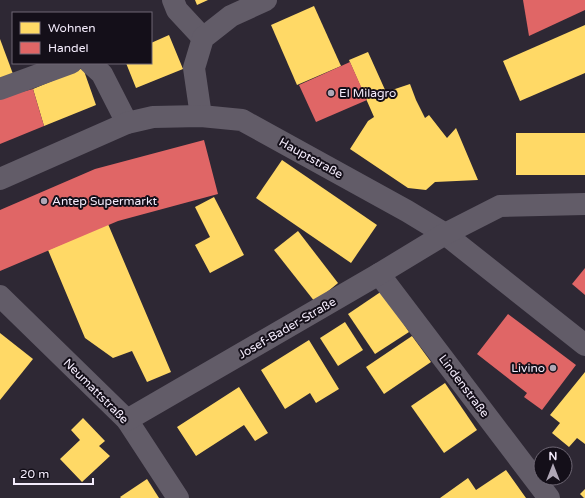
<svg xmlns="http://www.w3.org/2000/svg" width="585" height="498" font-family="'Varela Round',sans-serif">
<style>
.homes{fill:#ffd966}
.shops{fill:#e06666}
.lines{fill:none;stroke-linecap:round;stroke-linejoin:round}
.minor{stroke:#625c68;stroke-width:22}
.poi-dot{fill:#afa7b6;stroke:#140f19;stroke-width:1.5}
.labels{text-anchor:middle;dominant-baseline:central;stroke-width:4;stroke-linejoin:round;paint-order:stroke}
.poi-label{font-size:12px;fill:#f4ecfc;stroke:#140f19;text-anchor:start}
.street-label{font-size:12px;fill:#f4ecfc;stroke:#140f19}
</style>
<rect width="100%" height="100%" fill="#2e2834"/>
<!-- homes -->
<g class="homes">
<path d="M195,0H208L197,5Z"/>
<path d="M314,6L341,66L297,85L271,25Z"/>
<path d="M585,25V73L520,101L503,61Z"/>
<path d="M169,35L183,69L136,88L126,63H151V43Z"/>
<path d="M0,39L13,74L0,79Z"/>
<path d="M368,52L386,92L410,84L416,100L425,118L429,115L447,138L456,128L478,180L435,182L426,190L408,188L350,149L368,121L374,117L349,60Z"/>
<path d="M83,68L96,105L44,126L33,89Z"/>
<rect x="516" y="133" width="69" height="42"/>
<path d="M282,160L377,225L351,263L256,198Z"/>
<path d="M214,197L244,255L210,273L195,245L210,237L195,207Z"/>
<path d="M108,224L171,372L147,382L132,351L113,358L85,338L48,250Z"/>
<path d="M298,231L338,283L315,302L274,250Z"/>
<path d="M382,291L409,332L375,354L348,314Z"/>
<path d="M345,322L363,350L338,366L320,338Z"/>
<path d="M0,333L33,359L0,400Z"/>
<path d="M412,336L431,362L384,394L366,367Z"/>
<path d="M309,340L339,389L316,403L310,393L285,409L261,370Z"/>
<path d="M585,372V444L577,438L569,447L552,433L560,423L550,415Z"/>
<path d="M445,383L477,430L444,453L411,406Z"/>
<path d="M239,387L268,433L255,441L244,425L196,456L177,427Z"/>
<path d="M83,418L105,441L99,446L110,456L82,482L60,459L80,440L71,430Z"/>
<path d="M506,470L526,498H440L468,478L476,490Z"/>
<path d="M147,479L159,498H121L120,497Z"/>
<path d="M585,489V498H584L580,494Z"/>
</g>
<!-- shops -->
<g class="shops">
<path d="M523,0H585V10L529,36Z"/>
<path d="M350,62L367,100L316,122L299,85Z"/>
<path d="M33,89L44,126L0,144V99L6,96Z"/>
<path d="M204,140L218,194L118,221L0,271V210L95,169Z"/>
<path d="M585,268V295L572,284Z"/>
<path d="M508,314L576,365L542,410L524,397L527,393L477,354Z"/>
</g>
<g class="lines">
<!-- minor -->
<g class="minor">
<path d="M173,0L177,10L203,38"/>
<path d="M90,63L102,74L127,123"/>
<path d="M0,89L71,63"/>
<path d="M201,116L194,68L203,38L231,16L266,0"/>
<path d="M0,179L127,123L153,117L201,116L242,120L407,211L445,234L585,345"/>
<path d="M379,274L549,498"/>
<path d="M0,296L127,420L178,498"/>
<path d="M127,420L379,274L445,234L500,206L585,204"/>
</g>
</g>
<!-- markers -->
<g class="poi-dot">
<circle cx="331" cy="93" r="4"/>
<circle cx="44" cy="201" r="4"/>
<circle cx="553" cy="368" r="4"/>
</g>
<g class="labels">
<!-- poi labels -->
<g class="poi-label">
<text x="339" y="93">El Milagro</text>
<text x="52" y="201">Antep Supermarkt</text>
<text x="545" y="368" text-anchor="end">Livino</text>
</g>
<!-- street labels -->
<g class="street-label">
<text transform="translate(311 158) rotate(29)">Hauptstraße</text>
<text transform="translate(287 328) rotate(-30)">Josef-Bader-Straße</text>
<text transform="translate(464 386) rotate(53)">Lindenstraße</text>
<text transform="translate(96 391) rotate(45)">Neumattstraße</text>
</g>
</g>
<!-- legend -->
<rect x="12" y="12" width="140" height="52" fill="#140f19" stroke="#6e6774"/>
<rect x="20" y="22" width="20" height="12" fill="#ffd966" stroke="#6e6774"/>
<text x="48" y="32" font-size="12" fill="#f4ecfc">Wohnen</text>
<rect x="20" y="42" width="20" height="12" fill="#e06666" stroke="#6e6774"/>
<text x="48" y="52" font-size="12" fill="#f4ecfc">Handel</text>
<!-- north arrow -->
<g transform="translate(553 466)"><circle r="19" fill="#140f19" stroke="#6e6774"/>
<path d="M0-3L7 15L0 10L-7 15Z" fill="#afa7b6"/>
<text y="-6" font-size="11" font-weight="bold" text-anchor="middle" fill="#f4ecfc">N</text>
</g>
<!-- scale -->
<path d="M14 478v6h79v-6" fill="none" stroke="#f4ecfc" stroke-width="2"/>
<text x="20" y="478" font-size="12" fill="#f4ecfc" stroke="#140f19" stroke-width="3" paint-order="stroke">20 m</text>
</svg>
